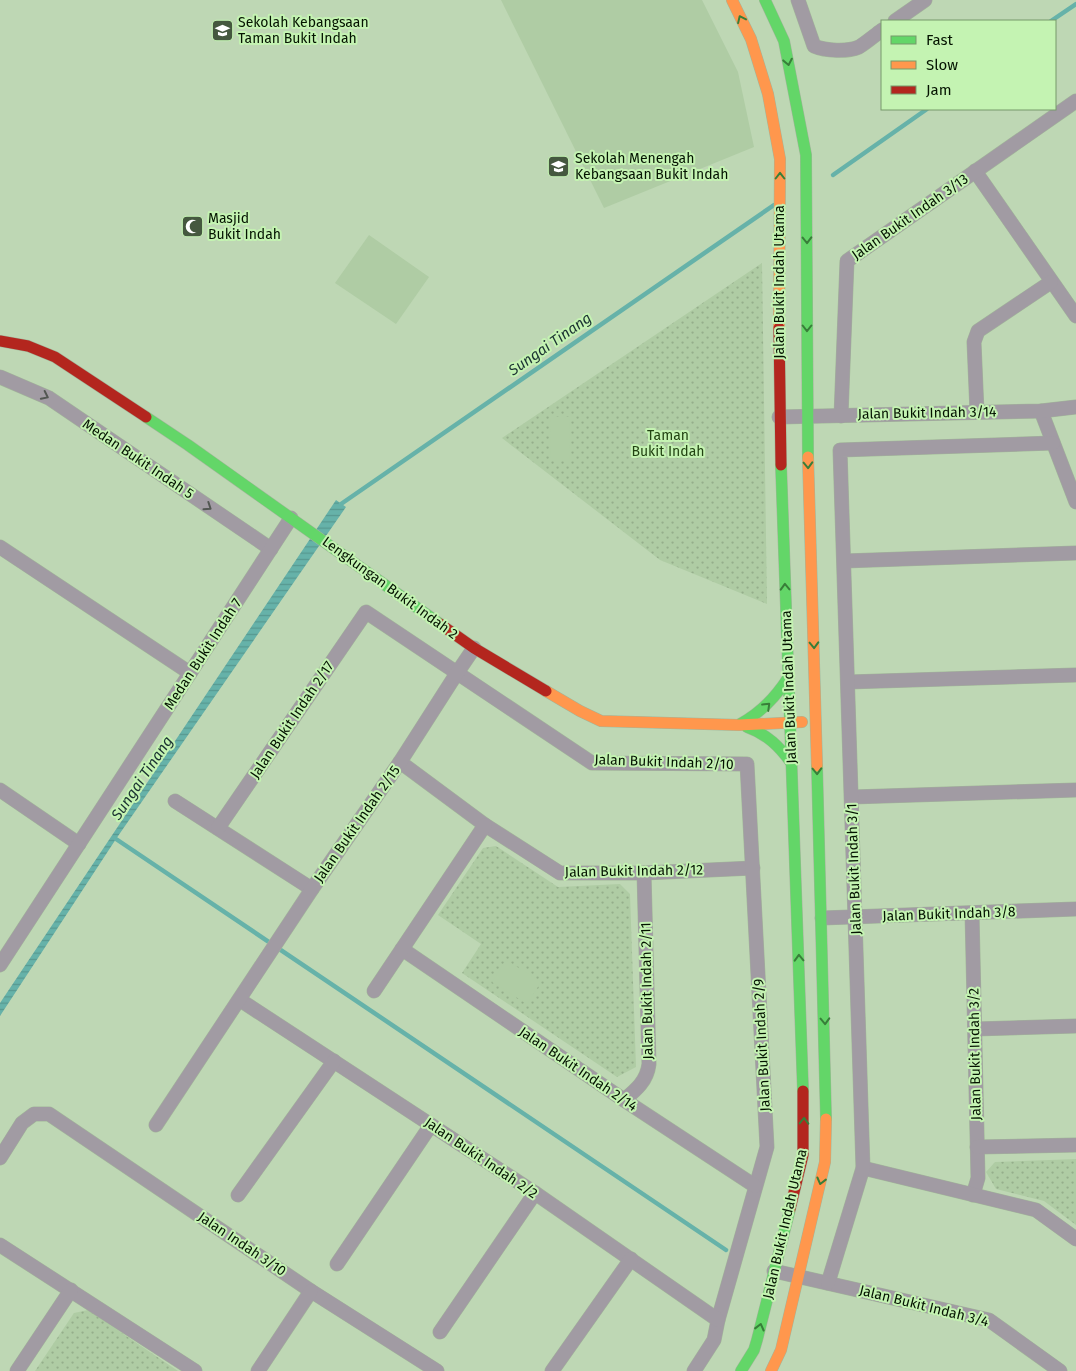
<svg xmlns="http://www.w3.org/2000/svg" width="1076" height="1371" font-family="'Fira Sans',sans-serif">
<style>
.green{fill:url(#green-dots)}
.pitch{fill:#afcca4}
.water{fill:url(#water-rules)}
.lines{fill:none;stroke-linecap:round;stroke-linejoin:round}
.stream{stroke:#66b2a9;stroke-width:4.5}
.street-casing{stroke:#a2b59a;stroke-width:15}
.fast-casing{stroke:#a2b59a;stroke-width:12}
.slow-casing{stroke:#a2b59a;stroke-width:12}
.jam-casing{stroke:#a2b59a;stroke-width:12}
.street{stroke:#a19ba3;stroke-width:14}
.fast{stroke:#63d668;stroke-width:11}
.slow{stroke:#ff974d;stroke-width:11}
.jam{stroke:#b3261e;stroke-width:11}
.oneway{stroke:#387e39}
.oneway2{stroke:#525752}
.labels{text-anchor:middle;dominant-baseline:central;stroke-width:4;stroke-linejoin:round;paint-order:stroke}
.poi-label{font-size:14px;fill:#041300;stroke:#c4f3b2;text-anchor:start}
.street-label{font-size:14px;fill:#041300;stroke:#c4f3b2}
.park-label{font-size:14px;fill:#224312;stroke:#c4f3b2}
.water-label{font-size:15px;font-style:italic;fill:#1b3232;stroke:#c4f3b2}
</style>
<defs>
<pattern id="green-dots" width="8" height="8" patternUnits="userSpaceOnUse" patternTransform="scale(1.25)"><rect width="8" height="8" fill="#afcca4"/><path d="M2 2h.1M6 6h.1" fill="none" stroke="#95ae8b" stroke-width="1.8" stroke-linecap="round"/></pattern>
<pattern id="water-rules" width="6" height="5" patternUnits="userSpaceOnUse" patternTransform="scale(1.25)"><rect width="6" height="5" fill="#66b2a9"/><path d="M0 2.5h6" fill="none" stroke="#579890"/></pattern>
</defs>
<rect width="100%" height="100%" fill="#bed7b4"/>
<!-- green -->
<g class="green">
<path d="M762,263L767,604L660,560L502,438Z"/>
<path d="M496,846L558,887L620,884L630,894L636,1067L617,1077L462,973L481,944L438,915L483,848Z"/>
<path d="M1076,1159V1225L1044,1201L996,1189L986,1172L995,1162Z"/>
<path d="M88,1310L178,1371H35L74,1313Z"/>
</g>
<!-- pitch -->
<g class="pitch">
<path d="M501,0H702L738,72L754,147L604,208Z"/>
<path d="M369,235L429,277L396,324L335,283Z"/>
<path d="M551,417H570L569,460H550Z"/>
<path d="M506,960L541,982L527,1004L492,982Z"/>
</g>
<!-- water -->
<path class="water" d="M336,500L346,507L116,839L0,1016V1003Z"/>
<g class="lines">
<!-- stream -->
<g class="stream">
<path d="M1051,21L1076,4"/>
<path d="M833,175L927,109"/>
<path d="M341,504L774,205"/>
<path d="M116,839L726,1250"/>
</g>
<defs>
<g id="street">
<path d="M798,0L814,46C826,51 847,52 859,47C867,42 875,35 882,30"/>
<path d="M895,21L925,0"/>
<path d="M975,171L1076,316"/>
<path d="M0,377L49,398L271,549"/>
<path d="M1041,411L1076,502"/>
<path d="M977,412L974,342L978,331L1051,282"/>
<path d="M841,416L847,261L1076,101"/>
<path d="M779,417L1041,411L1076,407"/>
<path d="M0,547L190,673"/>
<path d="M844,561L1076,553"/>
<path d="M848,682L1076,675"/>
<path d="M400,762L485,825L560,873H644L753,868"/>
<path d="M0,790L79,844"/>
<path d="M852,797L1076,790"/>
<path d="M175,801L312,889"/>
<path d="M218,828L366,612L592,763L747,764L767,1147L718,1320L714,1340L694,1371"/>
<path d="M972,913L978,1178L973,1195"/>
<path d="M822,918L1076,909"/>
<path d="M402,949L624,1100L755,1186"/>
<path d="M0,965L291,518"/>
<path d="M374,991L485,825"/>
<path d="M240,1000L535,1193L718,1320"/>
<path d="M975,1029L1076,1026"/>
<path d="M624,1100C636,1090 647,1081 649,1064L644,873"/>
<path d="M156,1125L312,889L400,762L457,673L474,648"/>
<path d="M977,1147L1076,1145"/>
<path d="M0,1158L22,1123L34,1114H49L311,1291L437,1371"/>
<path d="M863,1168L1036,1210L1076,1239"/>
<path d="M238,1195L334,1061"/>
<path d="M0,1245L195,1371"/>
<path d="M337,1264L431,1125"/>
<path d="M774,1271L989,1320L1060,1371"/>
<path d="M828,1283L863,1168L840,450L1053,443"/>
<path d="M440,1332L535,1193"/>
<path d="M17,1371L71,1290"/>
<path d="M258,1371L311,1291"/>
<path d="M552,1371L631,1259"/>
</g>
<g id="fast">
<path d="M765,0L784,41L806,155L808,457"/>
<path d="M146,417L188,445L440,624"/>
<path d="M781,465L803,1091"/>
<path d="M740,724C761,713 775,698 788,678"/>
<path d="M747,727C767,734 780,747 792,764"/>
<path d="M817,766L826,1119"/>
<path d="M741,1371L754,1350L757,1340L790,1209"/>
</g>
<g id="slow">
<path d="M732,0L751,39L768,94L780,159L779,328"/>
<path d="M808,457L817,766"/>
<path d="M546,691L580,711L601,721L739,725L802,722"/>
<path d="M771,1371L781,1350L825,1162L826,1119"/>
</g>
<g id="jam">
<path d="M779,328L781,465"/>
<path d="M0,341L28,346L55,357L146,417"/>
<path d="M440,624L474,648L546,691"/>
<path d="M790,1209L803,1155V1091"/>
</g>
</defs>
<!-- street casing -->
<use href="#street" class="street-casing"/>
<!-- fast casing -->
<use href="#fast" class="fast-casing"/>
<!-- slow casing -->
<use href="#slow" class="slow-casing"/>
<!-- jam casing -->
<use href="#jam" class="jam-casing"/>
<!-- street -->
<use href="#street" class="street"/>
<!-- fast -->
<use href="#fast" class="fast"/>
<!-- slow -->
<use href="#slow" class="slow"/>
<!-- jam -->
<use href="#jam" class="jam"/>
</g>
<!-- one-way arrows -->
<defs><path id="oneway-chevron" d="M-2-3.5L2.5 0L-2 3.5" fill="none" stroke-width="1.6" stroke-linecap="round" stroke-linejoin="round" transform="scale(1.25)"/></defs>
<g class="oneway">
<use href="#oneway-chevron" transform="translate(741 19) rotate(-115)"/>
<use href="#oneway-chevron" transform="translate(788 62) rotate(79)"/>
<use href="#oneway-chevron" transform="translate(780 176) rotate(-90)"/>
<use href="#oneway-chevron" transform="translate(807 240) rotate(89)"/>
<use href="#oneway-chevron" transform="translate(807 328) rotate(90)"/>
<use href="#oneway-chevron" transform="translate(808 465) rotate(88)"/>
<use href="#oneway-chevron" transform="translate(785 587) rotate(-92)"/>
<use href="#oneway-chevron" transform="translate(814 645) rotate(88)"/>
<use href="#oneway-chevron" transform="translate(767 706) rotate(-44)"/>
<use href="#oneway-chevron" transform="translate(817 771) rotate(88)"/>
<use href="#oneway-chevron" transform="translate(799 958) rotate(-92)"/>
<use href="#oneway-chevron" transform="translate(825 1021) rotate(88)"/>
<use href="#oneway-chevron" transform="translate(804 1121) rotate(-89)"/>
<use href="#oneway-chevron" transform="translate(821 1181) rotate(104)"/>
<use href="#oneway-chevron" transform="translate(760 1327) rotate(-76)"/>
</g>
<g class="oneway2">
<use href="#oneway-chevron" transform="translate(45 396) rotate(26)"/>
<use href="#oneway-chevron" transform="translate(208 507) rotate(34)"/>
</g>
<!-- icons -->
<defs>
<symbol id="school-square" viewBox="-11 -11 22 22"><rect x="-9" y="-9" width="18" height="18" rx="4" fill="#45583f" stroke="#c4f3b2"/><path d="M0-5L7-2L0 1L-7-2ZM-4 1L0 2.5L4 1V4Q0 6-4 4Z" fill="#fff"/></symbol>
<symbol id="mosque-square" viewBox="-11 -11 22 22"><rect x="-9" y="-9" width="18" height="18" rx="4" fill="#45583f" stroke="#c4f3b2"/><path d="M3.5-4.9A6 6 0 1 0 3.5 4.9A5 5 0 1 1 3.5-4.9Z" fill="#fff"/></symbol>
</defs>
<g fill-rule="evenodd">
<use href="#school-square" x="210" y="18" width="25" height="25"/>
<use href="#school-square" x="546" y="154" width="25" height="25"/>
<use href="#mosque-square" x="180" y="214" width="25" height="25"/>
</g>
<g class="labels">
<!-- poi labels -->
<g class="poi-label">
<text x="238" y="22">Sekolah Kebangsaan<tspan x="238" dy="16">Taman Bukit Indah</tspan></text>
<text x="575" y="158">Sekolah Menengah<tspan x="575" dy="16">Kebangsaan Bukit Indah</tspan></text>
<text x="208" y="218">Masjid<tspan x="208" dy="16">Bukit Indah</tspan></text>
</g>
<!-- street labels -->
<g class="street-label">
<text transform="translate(910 217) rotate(-35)">Jalan Bukit Indah 3/13</text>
<text transform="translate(779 282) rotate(-90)">Jalan Bukit Indah Utama</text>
<text transform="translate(927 413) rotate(-1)">Jalan Bukit Indah 3/14</text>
<text transform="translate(138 459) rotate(34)">Medan Bukit Indah 5</text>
<text transform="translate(390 588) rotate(36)">Lengkungan Bukit Indah 2</text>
<text transform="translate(203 654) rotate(-57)">Medan Bukit Indah 7</text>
<text transform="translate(789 687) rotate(-92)">Jalan Bukit Indah Utama</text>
<text transform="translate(292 720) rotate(-56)">Jalan Bukit Indah 2/17</text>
<text transform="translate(664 762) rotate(2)">Jalan Bukit Indah 2/10</text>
<text transform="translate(357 824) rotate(-55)">Jalan Bukit Indah 2/15</text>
<text transform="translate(854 869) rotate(-92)">Jalan Bukit Indah 3/1</text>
<text transform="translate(634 871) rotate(-1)">Jalan Bukit Indah 2/12</text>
<text transform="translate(949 914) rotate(-2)">Jalan Bukit Indah 3/8</text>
<text transform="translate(647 991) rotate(-91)">Jalan Bukit Indah 2/11</text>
<text transform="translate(762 1045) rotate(-93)">Jalan Bukit Indah 2/9</text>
<text transform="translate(975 1054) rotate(-91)">Jalan Bukit Indah 3/2</text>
<text transform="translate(578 1069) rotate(34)">Jalan Bukit Indah 2/14</text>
<text transform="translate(481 1158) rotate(34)">Jalan Bukit Indah 2/2</text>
<text transform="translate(785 1224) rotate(-77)">Jalan Bukit Indah Utama</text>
<text transform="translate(242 1244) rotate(34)">Jalan Indah 3/10</text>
<text transform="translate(924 1306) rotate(14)">Jalan Bukit Indah 3/4</text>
</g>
<!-- park labels -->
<g class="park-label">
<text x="668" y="435">Taman<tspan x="668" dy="16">Bukit Indah</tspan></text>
</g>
<!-- water labels -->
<g class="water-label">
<text transform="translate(550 344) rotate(-35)">Sungai Tinang</text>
<text transform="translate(142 778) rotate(-56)">Sungai Tinang</text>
</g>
</g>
<!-- legend -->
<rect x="881" y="20" width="175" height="90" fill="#c4f3b2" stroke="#77996b"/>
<rect x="891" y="36" width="25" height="8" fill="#63d668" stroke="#77996b"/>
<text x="926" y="45" font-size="15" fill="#041300">Fast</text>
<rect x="891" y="61" width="25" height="8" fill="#ff974d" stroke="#77996b"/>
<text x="926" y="70" font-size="15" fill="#041300">Slow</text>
<rect x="891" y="86" width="25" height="8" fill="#b3261e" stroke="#77996b"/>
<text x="926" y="95" font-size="15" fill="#041300">Jam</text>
</svg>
